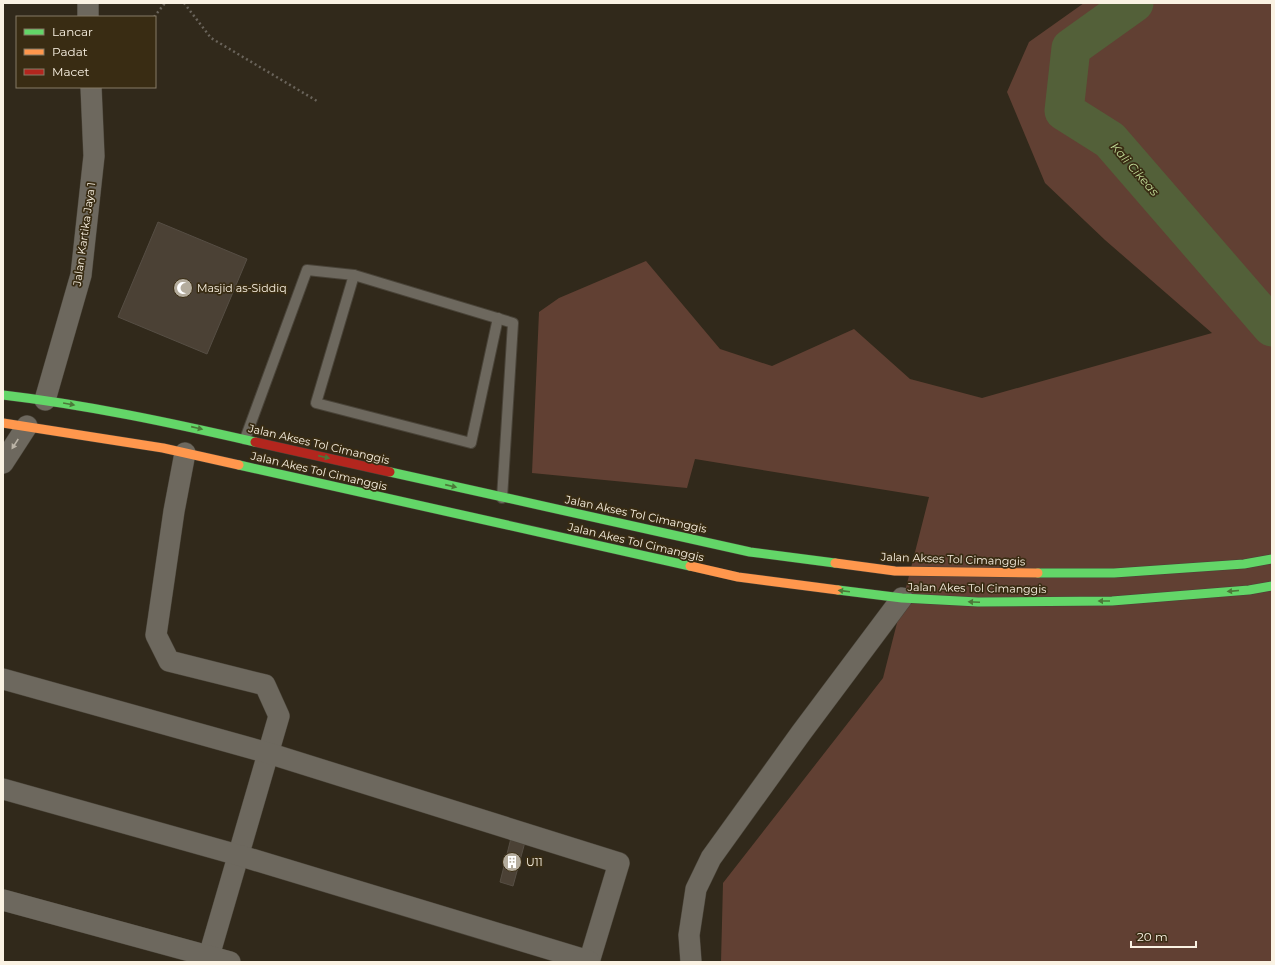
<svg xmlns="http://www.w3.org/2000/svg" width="1275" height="965" font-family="Montserrat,sans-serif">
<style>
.green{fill:#614033}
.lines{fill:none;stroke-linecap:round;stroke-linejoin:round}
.river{stroke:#536039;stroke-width:39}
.building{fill:#4b4135;stroke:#564e44}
.lane-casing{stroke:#494338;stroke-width:12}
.street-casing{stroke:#494338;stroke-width:22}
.fast-casing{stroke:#494338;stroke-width:10}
.slow-casing{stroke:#494338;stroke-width:10}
.jam-casing{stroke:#494338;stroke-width:10}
.path{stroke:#6a645b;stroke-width:2.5;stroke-dasharray:2 3;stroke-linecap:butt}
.lane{stroke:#6d685e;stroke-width:10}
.street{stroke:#6d685e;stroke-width:21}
.fast{stroke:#63d668;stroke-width:9}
.slow{stroke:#ff974d;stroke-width:9}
.jam{stroke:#b3261e;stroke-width:9}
.oneway{fill:#4c7839}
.oneway2{fill:#bbb4a7}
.labels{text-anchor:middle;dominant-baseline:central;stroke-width:3.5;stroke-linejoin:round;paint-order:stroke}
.street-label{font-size:11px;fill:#faf2e3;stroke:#392c13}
.poi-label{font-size:11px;fill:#faf2e3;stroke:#392c13;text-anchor:start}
.water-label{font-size:12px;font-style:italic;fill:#c3de99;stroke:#392c13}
</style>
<rect width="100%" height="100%" fill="#31291b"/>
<!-- green -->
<path class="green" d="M1084,3H1272V962H721L723,883L883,678L929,497L695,459L687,488L532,473L539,312L559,298L646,261L720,349L772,366L854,329L910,379L982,398L1212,333L1105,240L1045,183L1007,92L1029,42Z"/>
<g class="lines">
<!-- river -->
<path class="river" d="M1134,3L1071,48L1064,111L1110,140L1272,327"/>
</g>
<!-- building -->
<g class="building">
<path d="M158,222L247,259L207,354L118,317Z"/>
<path d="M511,838L525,842L513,886L500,882Z"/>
</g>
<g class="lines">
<defs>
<g id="lane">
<path d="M354,275L316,403L471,443L498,318"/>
<path d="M245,439L307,270L354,275L513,323L502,498"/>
</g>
<g id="street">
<path d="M88,3V17"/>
<path d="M45,400L81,275L94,156L91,87"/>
<path d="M185,453L174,511L156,635L169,661L265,685L279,716L209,956"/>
<path d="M3,463L27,426"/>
<path d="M3,679L268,753L619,863L589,962"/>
<path d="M3,789L238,855L589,961"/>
<path d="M3,900L230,962"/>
<path d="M691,962L689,935L696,889L711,858L801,733L902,598"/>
</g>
<g id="fast">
<path d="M3,395C88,405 172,423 255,442"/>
<path d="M239,465L690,566"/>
<path d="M390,472L750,552L835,563"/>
<path d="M1038,573H1114L1244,564L1272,559"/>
<path d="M838,590L902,598L978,602L1112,601L1249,590L1272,586"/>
</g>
<g id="slow">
<path d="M3,423L163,448L239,465"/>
<path d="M835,563L895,571L1038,573"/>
<path d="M690,566L738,577L838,590"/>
</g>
<path id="jam" d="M255,442L390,472"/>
</defs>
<!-- lane casing -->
<use href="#lane" class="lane-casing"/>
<!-- street casing -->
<use href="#street" class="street-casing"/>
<!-- fast casing -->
<use href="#fast" class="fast-casing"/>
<!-- slow casing -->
<use href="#slow" class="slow-casing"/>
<!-- jam casing -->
<use href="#jam" class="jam-casing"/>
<!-- path -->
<g class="path">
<path d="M184,3L211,38L317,101"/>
<path d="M154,17L165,3"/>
</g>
<!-- lane -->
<use href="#lane" class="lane"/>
<!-- street -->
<use href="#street" class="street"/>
<!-- fast -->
<use href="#fast" class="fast"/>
<!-- slow -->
<use href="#slow" class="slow"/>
<!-- jam -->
<use href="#jam" class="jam"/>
</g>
<!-- one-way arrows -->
<defs><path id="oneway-solid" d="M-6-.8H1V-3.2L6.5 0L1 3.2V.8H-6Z"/></defs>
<g class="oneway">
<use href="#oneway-solid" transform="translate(69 404) rotate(10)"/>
<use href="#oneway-solid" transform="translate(197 428) rotate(13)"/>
<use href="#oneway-solid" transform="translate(324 457) rotate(13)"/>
<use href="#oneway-solid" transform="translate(451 486) rotate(13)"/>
<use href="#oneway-solid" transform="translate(844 591) rotate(-173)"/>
<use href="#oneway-solid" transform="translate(1233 591) rotate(175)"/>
<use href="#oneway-solid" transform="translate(1104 601) rotate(180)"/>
<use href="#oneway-solid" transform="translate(974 602) rotate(-178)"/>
</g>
<use class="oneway2" href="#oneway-solid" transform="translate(15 444) rotate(123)"/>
<!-- icons -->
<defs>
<symbol id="mosque-disc" viewBox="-11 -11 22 22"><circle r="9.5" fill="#b4ac9d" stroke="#392c13"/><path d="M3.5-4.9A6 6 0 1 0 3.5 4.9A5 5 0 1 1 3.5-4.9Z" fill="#fff"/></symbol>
<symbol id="building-disc" viewBox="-11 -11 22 22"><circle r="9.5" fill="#b4ac9d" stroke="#392c13"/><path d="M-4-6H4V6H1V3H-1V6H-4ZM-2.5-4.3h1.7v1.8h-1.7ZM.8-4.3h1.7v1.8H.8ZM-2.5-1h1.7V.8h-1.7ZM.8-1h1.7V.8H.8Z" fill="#fff"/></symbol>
</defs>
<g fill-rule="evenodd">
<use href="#mosque-disc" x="172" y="277" width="22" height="22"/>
<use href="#building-disc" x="501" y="851" width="22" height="22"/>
</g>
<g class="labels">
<!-- street labels -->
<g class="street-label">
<text transform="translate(84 234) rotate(-82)">Jalan Kartika Jaya 1</text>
<text transform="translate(319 444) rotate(13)">Jalan Akses Tol Cimanggis</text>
<text transform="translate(319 471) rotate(13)">Jalan Akes Tol Cimanggis</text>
<text transform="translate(636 514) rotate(12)">Jalan Akses Tol Cimanggis</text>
<text transform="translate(636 542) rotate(13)">Jalan Akes Tol Cimanggis</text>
<text transform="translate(953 559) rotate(2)">Jalan Akses Tol Cimanggis</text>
<text transform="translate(977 588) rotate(1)">Jalan Akes Tol Cimanggis</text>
</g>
<!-- poi labels -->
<g class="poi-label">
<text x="197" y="288">Masjid as-Siddiq</text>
<text x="526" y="862">U11</text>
</g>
<!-- water labels -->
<g class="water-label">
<text transform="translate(1135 169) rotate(49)">Kali Cikeas</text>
</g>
</g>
<!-- border -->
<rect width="1275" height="965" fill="none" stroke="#faf2e3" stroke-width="8"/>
<!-- legend -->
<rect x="16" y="16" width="140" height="72" fill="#392c13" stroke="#867b66"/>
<rect x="24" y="29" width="20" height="6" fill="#63d668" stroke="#867b66"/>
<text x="52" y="36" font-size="12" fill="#faf2e3">Lancar</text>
<rect x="24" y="49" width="20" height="6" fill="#ff974d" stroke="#867b66"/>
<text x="52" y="56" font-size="12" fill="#faf2e3">Padat</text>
<rect x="24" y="69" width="20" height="6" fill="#b3261e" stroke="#867b66"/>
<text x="52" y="76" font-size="12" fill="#faf2e3">Macet</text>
<!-- scale -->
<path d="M1131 941v6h65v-6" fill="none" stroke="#faf2e3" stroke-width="2"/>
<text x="1137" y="941" font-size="12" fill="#faf2e3" stroke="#392c13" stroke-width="3" paint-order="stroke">20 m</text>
</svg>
